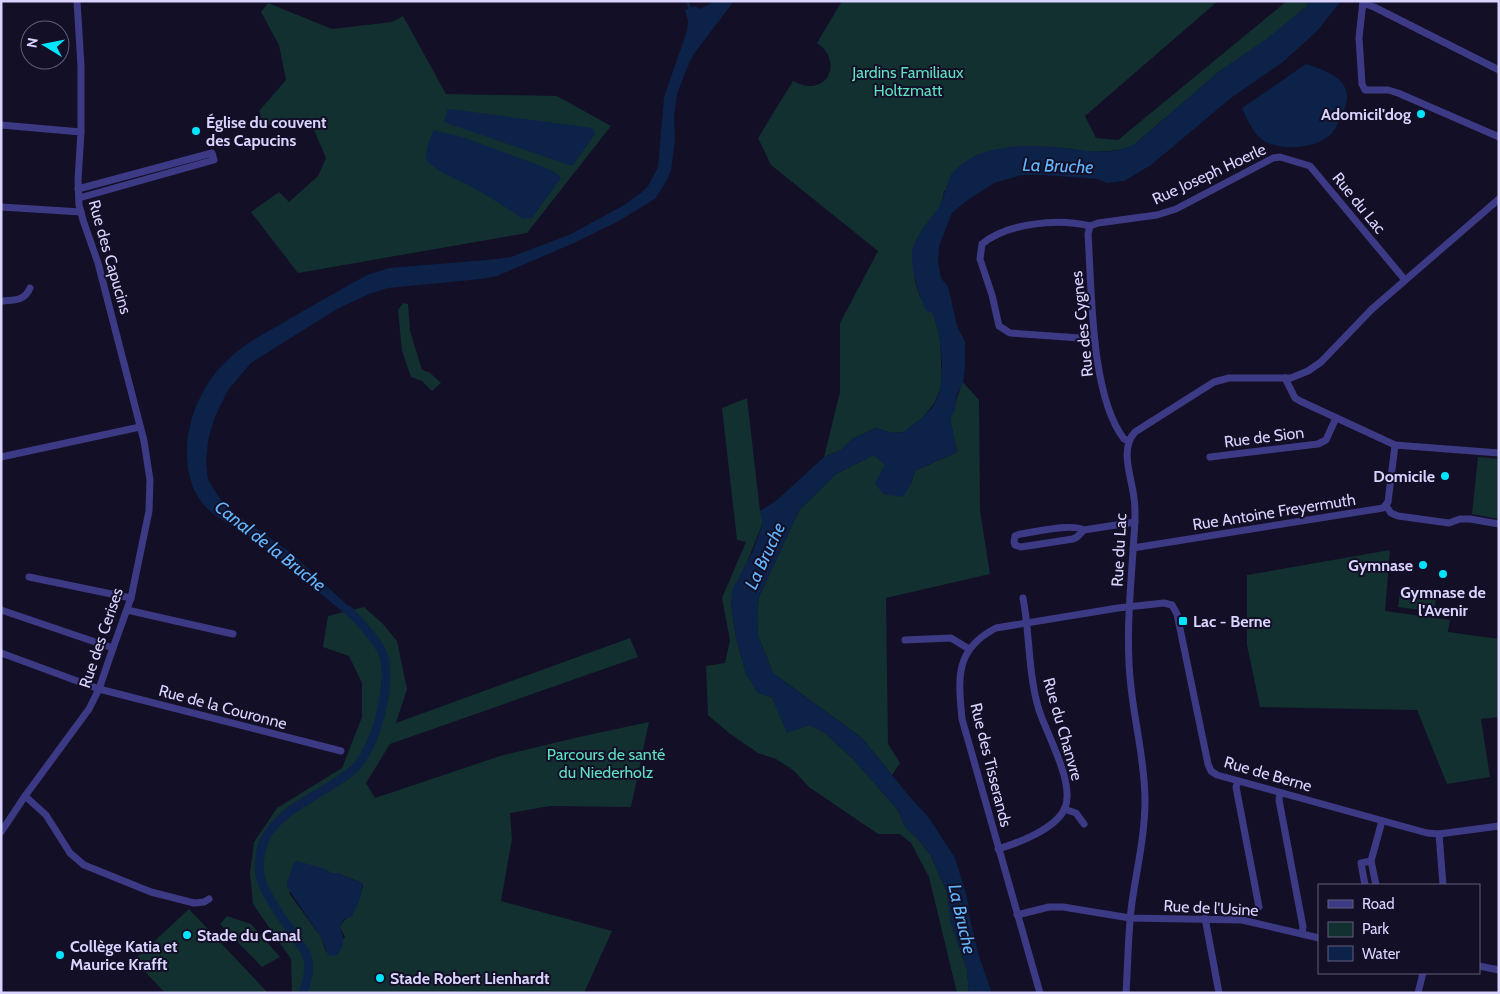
<svg xmlns="http://www.w3.org/2000/svg" width="1500" height="994" font-family="Cabin,sans-serif">
<style>
.green{fill:#12302f;fill-rule:evenodd}
.water{fill:#0c2248}
.lines{fill:none;stroke-linecap:round;stroke-linejoin:round}
.stream{stroke:#0c2248;stroke-width:2.5}
.canal{stroke:#0c2248;stroke-width:9}
.minor{stroke:#3d3a85;stroke-width:7}
.poi-dot{fill:#00e5ff;stroke:#130f26;stroke-width:2}
.labels{text-anchor:middle;dominant-baseline:central;stroke-width:4;stroke-linejoin:round;paint-order:stroke}
.park-label{font-size:16px;fill:#5fe0c0;stroke:#130f26}
.poi-label{font-size:16px;font-weight:bold;fill:#d9d4ff;stroke:#130f26;text-anchor:start}
.street-label{font-size:16px;fill:#d9d4ff;stroke:#130f26}
.water-label{font-size:18px;font-style:italic;fill:#62b6ff;stroke:#130f26}
</style>
<rect width="100%" height="100%" fill="#130f26"/>
<!-- green -->
<g class="green">
<path d="M842,1H1218L1085,116L1096,138L1118,140L1287,1H1309L1306,7L1265,41L1220,71L1135,144L1125,149L1108,151L1090,152L1065,148L944,191L941,205L920,233L912,253L915,281L920,297L933,313L940,337L942,383L935,402L925,415L905,432L892,433L876,428L852,439L841,450L824,457L840,392V323L878,251L771,165L758,138L793,81C798,83 803,86 809,86C835,86 837,55 817,43Z"/>
<path d="M268,3L332,29L392,22L403,16L446,94L557,96L611,126L527,233L298,273L251,212L279,192L289,202L318,176L326,158L309,118L264,126L259,111L286,80L279,45L261,12Z"/>
<path d="M403,303L408,304L410,331L422,370L429,372L441,383L432,391L422,381L411,377L402,351L398,310Z"/>
<path d="M963,382L979,400L980,511L990,574L886,598L888,744L900,763L892,775L862,738L773,673L758,636L757,612L759,597L799,510L836,474L874,455L911,484L915,471L957,452L950,419C956,407 957,394 963,382Z"/>
<path d="M747,398L760,511L763,522L731,603L736,638L746,673L758,693L772,697L787,732L809,725L825,733L854,760L898,810L905,827L918,839L931,856L947,892L951,923L967,970L969,993H957L929,877L911,843L900,834H878L809,787L793,770L776,759L758,753L729,733L708,715L706,666L725,663L730,640L722,598L746,542L737,540L722,408Z"/>
<path d="M1478,457L1499,459V519L1472,514Z"/>
<path d="M1390,550L1385,611L1450,620L1448,632L1499,639V717L1481,719L1490,777L1447,784L1417,710L1260,707L1247,645V575Z"/>
<path d="M1401,586L1437,591L1434,612L1398,607Z"/>
<path d="M364,607L383,624L397,641L407,689L396,723L630,638L638,657L390,744L366,783L375,798L500,756L579,737L649,722L631,807L550,806L510,813L512,839L501,901L612,931L584,993H292L291,959L253,904L250,873L254,842L277,808L342,768L362,717V683L349,656L323,647L328,616ZM325,869L331,873H338L362,883L363,887C360,893 360,899 358,903C353,913 345,918 340,927L345,937L326,952L321,937L289,893Z"/>
<path d="M189,909L268,993H165L134,960Z"/>
<path d="M227,916L251,924L280,957L262,967L220,924Z"/>
</g>
<!-- water -->
<g class="water">
<path d="M715,1H734L693,55L685,73L677,94L674,117L675,140L671,170L666,182L655,199L617,222L574,243L497,276L481,279L388,288L369,294L337,309L251,363L228,390L214,419L208,441L206,462L208,479L214,490L227,508L290,552L359,616L353,620C321,596 292,566 259,543C241,530 218,521 203,504C190,488 186,467 187,447C189,409 209,373 239,350C255,337 274,329 291,318C316,304 341,289 367,275L389,268L487,260L511,257L571,234L624,205L642,192L648,186L658,167L664,97L687,31L688,21L685,10L695,6L700,9Z"/>
<path d="M1309,1H1341L1317,31L1283,62L1231,98L1151,165L1124,181L1107,183L1098,179L1043,175H1021L994,183L965,202L952,213L939,246L938,263L941,278L948,286L957,326L965,342V368L963,382L957,394L955,410L950,419L957,452L915,471L911,484L903,497L883,494L875,483L885,465L874,455L836,474L799,510L759,597L757,612L758,636L773,673L862,738L909,796L929,818L955,858L967,897L971,924L979,956L992,993H969L967,970L951,923L947,892L931,856L918,839L905,827L898,810L854,760L825,733L809,725L787,733L772,697L758,693L746,673L736,638L731,603L732,590L752,553L763,523L760,511L777,500L824,457L841,450L852,439L877,428C898,435 901,436 918,421C925,415 933,408 936,401C947,375 941,339 933,313L926,311C920,298 910,267 912,252C915,237 928,222 937,210C945,199 945,183 953,172C956,168 962,165 965,162C989,143 1035,145 1065,148C1089,151 1113,156 1135,144L1220,71L1265,40L1306,7Z"/>
<path d="M1306,64C1334,73 1359,84 1341,116C1338,122 1336,129 1332,133C1317,150 1276,152 1260,138C1252,131 1246,117 1242,108Z"/>
<path d="M450,109L592,128L595,134L573,165H569L444,122L447,110Z"/>
<path d="M434,130L465,138L549,169L558,174L561,178L532,218L523,219C506,207 488,196 470,186C455,178 437,172 426,160C426,149 429,139 434,130Z"/>
<path d="M297,861L325,869L331,873H338L362,883C363,893 356,908 352,917L344,919L340,927C344,940 346,945 336,956L328,955L321,937L287,887V882L294,863Z"/>
</g>
<g class="lines">
<!-- stream -->
<path class="stream" d="M687,1L691,11"/>
<!-- canal -->
<path class="canal" d="M303,993C307,982 311,967 307,956C305,950 300,944 297,940C286,922 271,904 263,885C257,873 259,853 264,841C280,806 327,794 355,768C376,748 393,682 383,654C379,643 357,618 348,610"/>
<!-- minor -->
<g class="minor">
<path d="M1363,1L1359,38L1362,84L1365,90H1388L1398,93L1499,137"/>
<path d="M1363,3L1374,7L1499,70"/>
<path d="M1,125L81,132"/>
<path d="M78,189L212,153L214,160L79,198"/>
<path d="M1,207L81,212"/>
<path d="M1090,226L1098,223L1157,215L1176,209L1273,158L1280,157L1310,166L1405,280"/>
<path d="M1090,226C1058,218 1008,223 982,244L980,259L992,295L999,326L1010,333L1094,339"/>
<path d="M1090,226L1088,234C1092,290 1090,394 1124,439L1129,441"/>
<path d="M1,301C14,300 25,301 30,288"/>
<path d="M1285,378L1295,398L1300,401L1395,445L1499,453"/>
<path d="M1,457L140,427"/>
<path d="M1210,457L1318,444L1326,440L1336,418"/>
<path d="M1386,506L1391,513L1398,516L1449,523L1460,519H1470L1499,524"/>
<path d="M1084,530C1071,523 1036,532 1020,534L1015,536L1014,542L1015,545L1021,547L1073,539L1077,537L1084,530L1135,522"/>
<path d="M1133,548L1383,508L1388,502L1395,445"/>
<path d="M29,577L131,598"/>
<path d="M1,610L113,648"/>
<path d="M127,610L233,634"/>
<path d="M905,640L951,638L969,649"/>
<path d="M1,653L99,689L341,751"/>
<path d="M1238,782L1236,787L1259,907"/>
<path d="M1280,793L1279,800L1303,927L1302,934"/>
<path d="M25,796L46,815L70,853L84,865L151,892L194,903L204,902L209,899"/>
<path d="M1064,809L1076,813L1084,824"/>
<path d="M1,832L25,796L89,709L99,689L113,648L131,598L149,511L150,480L144,441L98,263L83,220L79,205L78,180L81,132V66L77,1"/>
<path d="M1439,834L1443,885"/>
<path d="M998,849C1018,843 1056,829 1065,808C1075,783 1047,735 1039,710C1028,674 1030,635 1023,598"/>
<path d="M1365,885L1361,863L1371,861"/>
<path d="M1376,885L1371,861L1382,821"/>
<path d="M1017,915L1049,907H1063L1130,918L1242,920L1319,938"/>
<path d="M1205,918L1219,993"/>
<path d="M1479,966L1499,970"/>
<path d="M1040,993L962,719C958,677 955,649 996,628L1118,608L1164,603L1172,605L1177,614L1208,764L1211,771L1217,775L1427,833L1439,834L1499,826"/>
<path d="M1126,993C1128,963 1128,932 1132,902C1137,868 1145,835 1145,800C1145,762 1135,725 1131,687C1125,637 1131,586 1134,536C1135,523 1136,510 1134,498C1132,478 1119,449 1135,432L1214,382L1229,378H1291L1308,371L1321,362L1372,309L1499,199"/>
<path d="M1418,993L1423,973"/>
</g>
</g>
<!-- markers -->
<g class="poi-dot">
<circle cx="1421" cy="114" r="5"/>
<circle cx="196" cy="131" r="5"/>
<circle cx="1445" cy="476" r="5"/>
<circle cx="1423" cy="565" r="5"/>
<circle cx="1443" cy="574" r="5"/>
<rect x="1178" y="616" width="10" height="10" rx="2.5"/>
<circle cx="187" cy="935" r="5"/>
<circle cx="60" cy="955" r="5"/>
<circle cx="380" cy="978" r="5"/>
</g>
<g class="labels">
<!-- park labels -->
<g class="park-label">
<text x="908" y="72">Jardins Familiaux<tspan x="908" dy="18">Holtzmatt</tspan></text>
<text x="606" y="754">Parcours de santé<tspan x="606" dy="18">du Niederholz</tspan></text>
</g>
<!-- poi labels -->
<g class="poi-label">
<text x="1411" y="114" text-anchor="end">Adomicil'dog</text>
<text x="206" y="122">Église du couvent<tspan x="206" dy="18">des Capucins</tspan></text>
<text x="1435" y="476" text-anchor="end">Domicile</text>
<text x="1413" y="565" text-anchor="end">Gymnase</text>
<text x="1443" y="592" text-anchor="middle">Gymnase de<tspan x="1443" dy="18">l'Avenir</tspan></text>
<text x="1193" y="621">Lac - Berne</text>
<text x="197" y="935">Stade du Canal</text>
<text x="70" y="946">Collège Katia et<tspan x="70" dy="18">Maurice Krafft</tspan></text>
<text x="390" y="978">Stade Robert Lienhardt</text>
</g>
<!-- street labels -->
<g class="street-label">
<text transform="translate(1209 174) rotate(-25)">Rue Joseph Hoerle</text>
<text transform="translate(1359 203) rotate(51)">Rue du Lac</text>
<text transform="translate(110 257) rotate(74)">Rue des Capucins</text>
<text transform="translate(1082 324) rotate(-96)">Rue des Cygnes</text>
<text transform="translate(1264 437) rotate(-7)">Rue de Sion</text>
<text transform="translate(1274 512) rotate(-9)">Rue Antoine Freyermuth</text>
<text transform="translate(1119 550) rotate(-87)">Rue du Lac</text>
<text transform="translate(101 638) rotate(-71)">Rue des Cerises</text>
<text transform="translate(223 707) rotate(15)">Rue de la Couronne</text>
<text transform="translate(1063 729) rotate(74)">Rue du Chanvre</text>
<text transform="translate(991 765) rotate(76)">Rue des Tisserands</text>
<text transform="translate(1268 774) rotate(16)">Rue de Berne</text>
<text transform="translate(1211 908) rotate(3)">Rue de l'Usine</text>
</g>
<!-- water labels -->
<g class="water-label">
<text transform="translate(1058 166) rotate(2)">La Bruche</text>
<text transform="translate(270 546) rotate(38)">Canal de la Bruche</text>
<text transform="translate(765 556) rotate(-65)">La Bruche</text>
<text transform="translate(962 919) rotate(77)">La Bruche</text>
</g>
</g>
<!-- border -->
<rect width="1500" height="994" fill="none" stroke="#d9d4ff" stroke-width="5"/>
<!-- legend -->
<rect x="1318" y="884" width="162" height="90" fill="#130f26" stroke="#625e7d"/>
<rect x="1328" y="900" width="25" height="8" fill="#3d3a85" stroke="#625e7d"/>
<text x="1362" y="909" font-size="15" fill="#d9d4ff">Road</text>
<rect x="1328" y="922" width="25" height="15" fill="#12302f" stroke="#625e7d"/>
<text x="1362" y="934" font-size="15" fill="#d9d4ff">Park</text>
<rect x="1328" y="946" width="25" height="15" fill="#0c2248" stroke="#625e7d"/>
<text x="1362" y="959" font-size="15" fill="#d9d4ff">Water</text>
<!-- north arrow -->
<g transform="translate(45 45) rotate(280)"><circle r="24" fill="#130f26" stroke="#625e7d"/>
<path d="M0-4L9 19L0 12L-9 19Z" fill="#00e5ff"/>
<text y="-8" font-size="14" font-weight="bold" text-anchor="middle" fill="#d9d4ff">N</text>
</g>
</svg>
